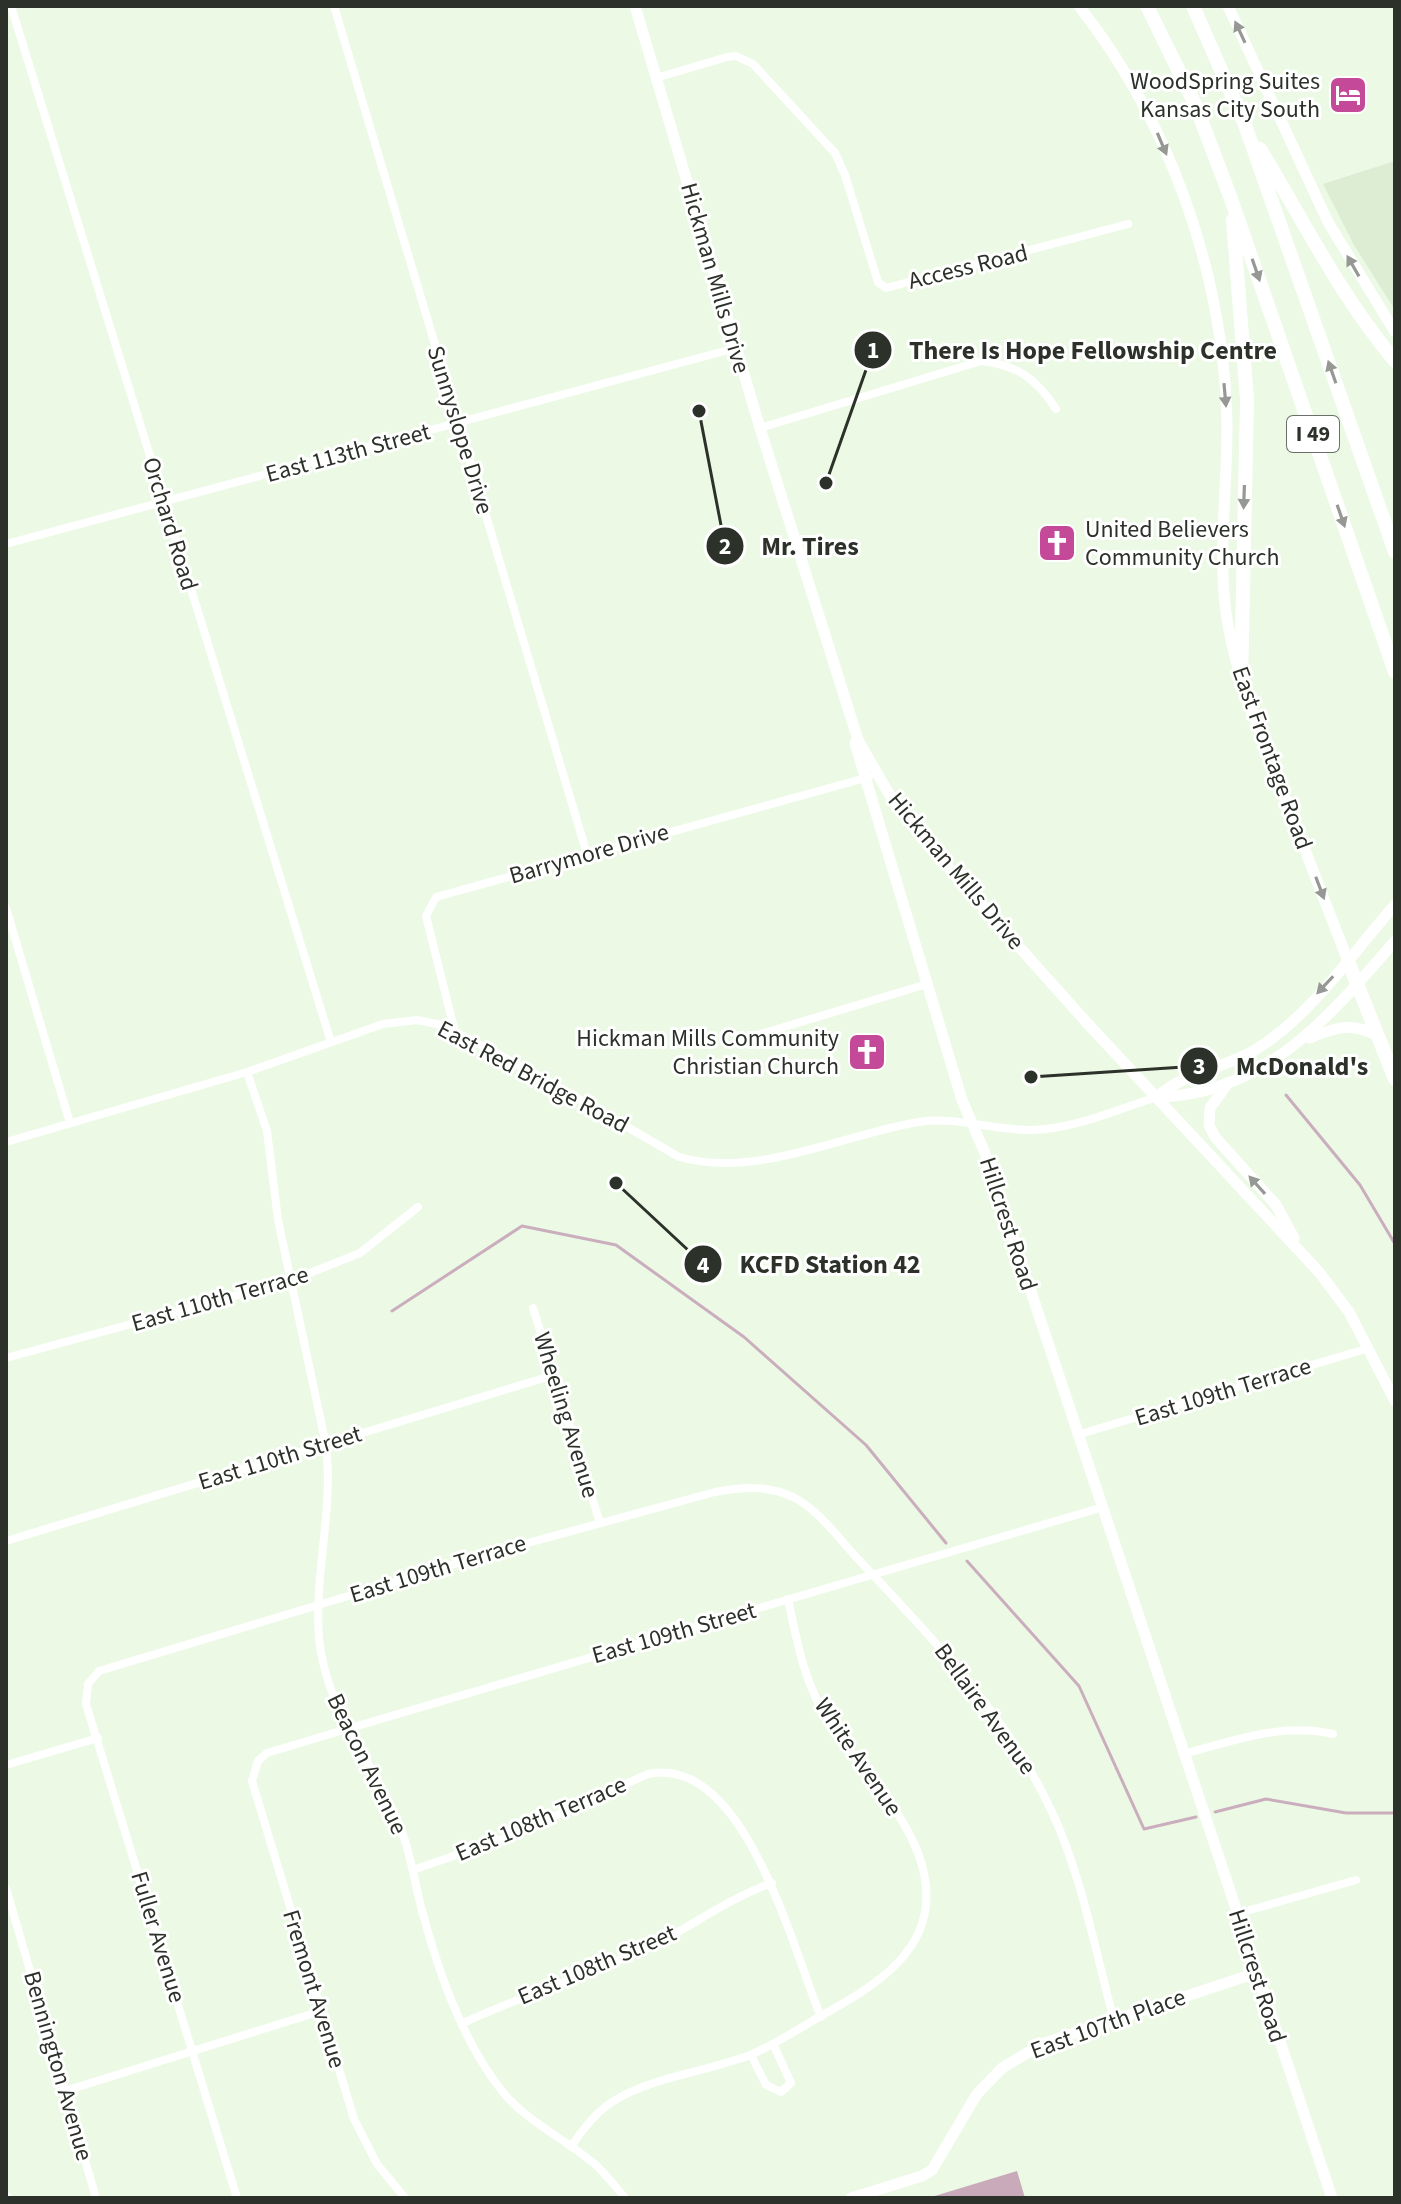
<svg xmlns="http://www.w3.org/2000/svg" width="1401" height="2204" font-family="'Source Sans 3',sans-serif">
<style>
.built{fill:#dcedd3}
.forest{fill:#c8aaba}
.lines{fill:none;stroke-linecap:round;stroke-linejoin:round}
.stream{stroke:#cbaebe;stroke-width:3}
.street{stroke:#fff;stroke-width:8}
.secondary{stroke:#fff;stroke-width:11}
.highway{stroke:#fff;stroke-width:14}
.oneway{fill:#969894}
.labels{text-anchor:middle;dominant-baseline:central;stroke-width:6;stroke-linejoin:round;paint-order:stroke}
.shield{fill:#fff;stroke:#6b6f6a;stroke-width:2}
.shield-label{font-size:22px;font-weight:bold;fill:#2c312a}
.poi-label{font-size:24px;fill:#2c312a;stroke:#fff;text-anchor:end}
.street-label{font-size:24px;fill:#2c312a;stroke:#fff}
.leader{fill:none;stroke:#2c312a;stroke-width:3}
.callout-dot{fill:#2c312a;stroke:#fff;stroke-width:3}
.mark-label{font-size:24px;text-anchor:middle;font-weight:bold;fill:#fff}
.callout-label{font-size:26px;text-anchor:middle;font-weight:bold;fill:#2c312a;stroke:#fff;stroke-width:6;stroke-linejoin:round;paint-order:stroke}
</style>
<rect width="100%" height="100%" fill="#ecf9e5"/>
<!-- built -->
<path class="built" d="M1395,161V310L1354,245L1323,184Z"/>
<!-- forest -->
<path class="forest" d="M1017,2171L1025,2198H928Z"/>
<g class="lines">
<!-- stream -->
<g class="stream">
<path d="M1286,1095L1360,1185L1395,1244"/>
<path d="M392,1311L522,1226L616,1245L744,1337L866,1445L946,1543"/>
<path d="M967,1561L1079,1686L1144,1829L1196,1817"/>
<path d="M1215,1812L1266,1799L1346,1813H1395"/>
</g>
<!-- street -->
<g class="street">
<path d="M11,6L331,1042"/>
<path d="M334,6L587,854"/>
<path d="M656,78L727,57L736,56L753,64L835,153L845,175L878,282L886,288L1128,224"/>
<path d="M760,428L981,361C1017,365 1036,378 1056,409"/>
<path d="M6,544L736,348"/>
<path d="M6,908L70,1123"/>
<path d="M455,1032L426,916L436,897L869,777"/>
<path d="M741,1040L927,984"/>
<path d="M247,1072L267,1131L278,1220L326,1445C334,1509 314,1573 319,1638C326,1713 377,1765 402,1832C412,1858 415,1887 423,1914C439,1974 463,2042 502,2091C528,2123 566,2139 597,2166C607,2176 616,2187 625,2198"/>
<path d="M6,1142L247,1072L383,1024L417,1020L442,1025L534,1073L679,1157C756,1179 842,1135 918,1122C958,1116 994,1131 1033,1130C1074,1129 1118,1109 1157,1097"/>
<path d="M533,1308L600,1523"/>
<path d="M6,1358L290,1281L360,1253L418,1207"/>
<path d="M1077,1435L1369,1348"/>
<path d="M6,1541L554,1375"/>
<path d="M1184,1754C1232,1741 1283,1722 1333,1734"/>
<path d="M6,1765L98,1738"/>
<path d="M413,1870L508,1837L648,1774C745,1753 793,1951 821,2017"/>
<path d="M6,1888L96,2198"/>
<path d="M1236,1914L1356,1880"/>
<path d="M463,2023C521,1996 582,1977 641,1951C686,1931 724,1900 772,1883"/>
<path d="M751,2055L766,2085L781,2092L791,2083L773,2044"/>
<path d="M65,2091L321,2011"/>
<path d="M571,2147C582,2130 595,2113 612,2102C651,2077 706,2072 750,2055C774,2045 797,2030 819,2017C873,1987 937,1951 925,1879C915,1818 860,1770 828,1720C804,1683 797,1641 788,1599"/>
<path d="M6,2196L9,2198"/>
<path d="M237,2198L86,1704L88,1684L99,1671L491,1553L715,1492C742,1487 767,1485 793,1497C819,1510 839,1539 859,1560C930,1635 1007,1715 1051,1810C1082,1875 1095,1951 1114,2020"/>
<path d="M405,2198L377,2164L354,2119L252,1781L258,1761L267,1753L347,1729L1100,1508"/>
</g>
<!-- secondary -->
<g class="secondary">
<path d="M635,6L760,428L858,740L889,794L920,836L1088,1024L1319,1272L1349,1312L1395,1401"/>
<path d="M1079,6C1170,122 1223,272 1227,420C1228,488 1216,559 1228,625C1238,680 1258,729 1278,780C1301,841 1325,901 1348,961"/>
<path d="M1228,6L1328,222L1395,332"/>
<path d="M855,743L962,1100L985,1153L1332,2198"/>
<path d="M1310,1038C1336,1027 1353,1022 1378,1036"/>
<path d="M1228,1083L1210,1108L1209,1125L1215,1137L1276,1205L1294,1238"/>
<path d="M1157,1097C1184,1072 1223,1069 1255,1050C1311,1016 1352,953 1395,905"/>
<path d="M1157,1097C1265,1095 1330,1016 1395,941"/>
<path d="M851,2198L922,2176L932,2170L977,2094L1002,2068L1042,2044L1256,1973"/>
</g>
<!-- highway -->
<g class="highway">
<path d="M1147,6L1195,104L1230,196L1395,672"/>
<path d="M1193,6L1245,125L1395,552"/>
<path d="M1260,149C1303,220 1341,297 1395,361"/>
<path d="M1233,220L1247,400L1241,685"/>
<path d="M1348,961L1395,1079"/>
</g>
</g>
<!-- one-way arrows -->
<defs><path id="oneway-solid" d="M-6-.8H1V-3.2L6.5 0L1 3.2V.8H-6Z" transform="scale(2)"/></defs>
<g class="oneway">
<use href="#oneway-solid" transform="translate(1240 32) rotate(-115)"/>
<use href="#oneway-solid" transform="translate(1162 144) rotate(67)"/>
<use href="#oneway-solid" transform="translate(1353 266) rotate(-120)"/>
<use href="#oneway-solid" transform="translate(1256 270) rotate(71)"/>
<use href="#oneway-solid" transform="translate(1332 372) rotate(-109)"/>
<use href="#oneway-solid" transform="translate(1225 395) rotate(85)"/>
<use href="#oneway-solid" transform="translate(1244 497) rotate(92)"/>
<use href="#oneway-solid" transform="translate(1341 516) rotate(71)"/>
<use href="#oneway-solid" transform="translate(1320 888) rotate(69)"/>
<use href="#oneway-solid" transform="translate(1325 985) rotate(133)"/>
<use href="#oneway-solid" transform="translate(1257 1185) rotate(-132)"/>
</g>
<!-- icons -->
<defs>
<symbol id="hotel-square" viewBox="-11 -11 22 22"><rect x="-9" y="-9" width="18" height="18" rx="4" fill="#c54999" stroke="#fff"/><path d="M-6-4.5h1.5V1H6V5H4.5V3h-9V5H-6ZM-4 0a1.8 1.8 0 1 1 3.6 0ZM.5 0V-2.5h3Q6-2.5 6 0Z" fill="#fff"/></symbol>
<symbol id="church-square" viewBox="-11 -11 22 22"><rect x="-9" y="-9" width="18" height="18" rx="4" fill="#c54999" stroke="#fff"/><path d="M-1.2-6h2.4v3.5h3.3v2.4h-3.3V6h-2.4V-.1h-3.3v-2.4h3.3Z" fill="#fff"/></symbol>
</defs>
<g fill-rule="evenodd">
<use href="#hotel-square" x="1326" y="73" width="44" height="44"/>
<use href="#church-square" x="1035" y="521" width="44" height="44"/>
<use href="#church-square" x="845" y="1030" width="44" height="44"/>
</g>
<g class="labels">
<!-- shield labels -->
<rect class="shield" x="1287" y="416" width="52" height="36" rx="6"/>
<g class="shield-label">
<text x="1313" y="434">I 49</text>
</g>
<!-- poi labels -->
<g class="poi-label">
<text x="1320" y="81">WoodSpring Suites<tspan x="1320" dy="28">Kansas City South</tspan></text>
<text x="1085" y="529" text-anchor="start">United Believers<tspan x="1085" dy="28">Community Church</tspan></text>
<text x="839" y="1038">Hickman Mills Community<tspan x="839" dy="28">Christian Church</tspan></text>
</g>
<!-- street labels -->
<g class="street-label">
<text transform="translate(968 267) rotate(-14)">Access Road</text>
<text transform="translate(715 278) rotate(74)">Hickman Mills Drive</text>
<text transform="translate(460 430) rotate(73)">Sunnyslope Drive</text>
<text transform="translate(348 453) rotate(-15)">East 113th Street</text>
<text transform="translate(170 524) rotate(73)">Orchard Road</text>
<text transform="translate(1272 758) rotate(70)">East Frontage Road</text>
<text transform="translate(589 854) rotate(-16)">Barrymore Drive</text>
<text transform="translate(956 871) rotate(50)">Hickman Mills Drive</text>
<text transform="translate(533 1077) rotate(28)">East Red Bridge Road</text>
<text transform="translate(1008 1224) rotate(72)">Hillcrest Road</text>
<text transform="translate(220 1299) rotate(-16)">East 110th Terrace</text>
<text transform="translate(1223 1392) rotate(-17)">East 109th Terrace</text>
<text transform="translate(566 1415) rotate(73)">Wheeling Avenue</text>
<text transform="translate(280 1458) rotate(-17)">East 110th Street</text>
<text transform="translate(438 1569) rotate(-17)">East 109th Terrace</text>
<text transform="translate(674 1633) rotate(-16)">East 109th Street</text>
<text transform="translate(985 1709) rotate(54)">Bellaire Avenue</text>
<text transform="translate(858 1757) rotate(56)">White Avenue</text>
<text transform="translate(367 1764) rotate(64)">Beacon Avenue</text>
<text transform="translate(541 1819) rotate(-23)">East 108th Terrace</text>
<text transform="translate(158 1937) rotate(73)">Fuller Avenue</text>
<text transform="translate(597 1965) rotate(-23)">East 108th Street</text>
<text transform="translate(1257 1976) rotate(72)">Hillcrest Road</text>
<text transform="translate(314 1989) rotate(73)">Fremont Avenue</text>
<text transform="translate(1108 2024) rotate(-20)">East 107th Place</text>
<text transform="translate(58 2066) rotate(74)">Bennington Avenue</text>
</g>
</g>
<!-- callouts -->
<path class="leader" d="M826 483L873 350M699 411L725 546M1031 1077L1199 1066M616 1183L703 1264"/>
<g class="callout-dot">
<circle cx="826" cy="483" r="8"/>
<circle cx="699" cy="411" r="8"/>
<circle cx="1031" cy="1077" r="8"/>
<circle cx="616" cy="1183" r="8"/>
<circle cx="873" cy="350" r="20"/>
<circle cx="725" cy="546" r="20"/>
<circle cx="1199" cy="1066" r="20"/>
<circle cx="703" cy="1264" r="20"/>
</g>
<g class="mark-label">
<text x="873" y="358">1</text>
<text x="725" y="554">2</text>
<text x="1199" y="1074">3</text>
<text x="703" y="1273">4</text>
</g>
<g class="callout-label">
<text x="1093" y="359">There Is Hope Fellowship Centre</text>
<text x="810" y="555">Mr. Tires</text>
<text x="1302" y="1075">McDonald's</text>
<text x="830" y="1273">KCFD Station 42</text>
</g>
<!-- border -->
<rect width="1401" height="2204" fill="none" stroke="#2c312a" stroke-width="16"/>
</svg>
